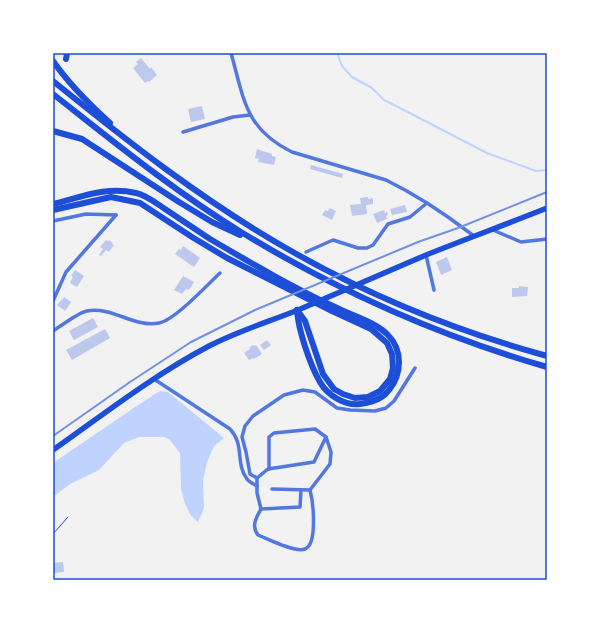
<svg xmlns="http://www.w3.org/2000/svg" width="600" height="633" font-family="'Roboto Serif',serif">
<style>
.water{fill:#bfd3fe}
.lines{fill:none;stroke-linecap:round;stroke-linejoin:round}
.stream{stroke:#bfd3fe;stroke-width:2}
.building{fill:#bdc9ec}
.path{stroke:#1d4ed8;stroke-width:1}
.minor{stroke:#5277de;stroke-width:3.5}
.trunk{stroke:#1d4ed8;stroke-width:5.5}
.motorway{stroke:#1d4ed8;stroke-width:6}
.rail{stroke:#7290e2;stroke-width:2}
.neatline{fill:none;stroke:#1d4ed8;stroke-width:1.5}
</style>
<rect width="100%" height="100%" fill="#f2f2f2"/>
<!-- water -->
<path class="water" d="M160,391L168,392L224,438L214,446L207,462L203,481L204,508L198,522L191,516L185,504L181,489L180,453L170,440L164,437H139L124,443L99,470L70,484L53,497V463L141,403Z"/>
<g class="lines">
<!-- stream -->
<path class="stream" d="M337,53L342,66L352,77L372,88L384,100L396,106L487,153L536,171L547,170"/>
</g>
<!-- building -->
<g class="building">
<path d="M141,58L150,69L151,67L157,75L149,82L148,81L145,83L133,68L138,64L136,62Z"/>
<path d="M202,106L205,119L191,122L188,109Z"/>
<path d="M257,149L272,154V156L276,157L274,165L258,162L259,159L255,158Z"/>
<path d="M311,165L343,174L342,178L310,169Z"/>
<path d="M368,197V199L373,198V204L366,205L367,214L352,216L350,205L361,204L360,198Z"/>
<path d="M405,205L407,212L392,215L390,209Z"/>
<path d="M330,208L336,211L332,220L322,215L325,210L328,211Z"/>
<path d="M384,210L385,213L387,212L388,215L386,216L387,219L377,223L373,214Z"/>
<path d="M106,240L108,241L109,240L113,243L112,244L114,245L109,252L106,250L101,256L99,255L103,249L100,247Z"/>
<path d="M183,246L200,258L194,267L175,254L179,249L181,250Z"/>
<path d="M447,257L452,270L441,275L436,262Z"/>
<path d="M75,270L84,276L77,287L70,283L73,277L71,276Z"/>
<path d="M183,276L194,282L189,290L186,289L182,294L174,290Z"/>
<path d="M519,286L528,287L527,296L512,297V288H519Z"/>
<path d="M64,297L71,302L65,311L57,305Z"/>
<path d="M93,318L98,327L74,340L69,331Z"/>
<path d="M105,329L110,338L72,360L66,350Z"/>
<path d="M267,340L271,345L264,350L260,345Z"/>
<path d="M253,345L254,346L256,345L262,354L254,359L253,358L249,360L244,353L250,349L249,348Z"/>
<path d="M63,562L64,572L54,573L53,563Z"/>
</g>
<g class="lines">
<!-- path -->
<path class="path" d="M53,534L68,517"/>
<!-- minor -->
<g class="minor">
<path d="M231,53C244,99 245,129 292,152L386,180L405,190L427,203L448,217L474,236"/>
<path d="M183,132L233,117L250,115"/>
<path d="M53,221L86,214L116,215"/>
<path d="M493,230L521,242L547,239"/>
<path d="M306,252L333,240L358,248H367L373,245L388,224L410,217L427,203"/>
<path d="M426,255L434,290"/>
<path d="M53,301L66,272L116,215"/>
<path d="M53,331C61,326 79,312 87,311C112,306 134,328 159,323C175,320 207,285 220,273"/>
<path d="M154,379L230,429C245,445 235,463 247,479C249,482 254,484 257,486"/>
<path d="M269,469V437L274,433L315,429L326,437L331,452L330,464L310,490L272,489"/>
<path d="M257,478L250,474L246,452L242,437L245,426L253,416L284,395L303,390L315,392L337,408L350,410L375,411L386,408L394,401L415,368"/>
<path d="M310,490C313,501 318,544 305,549C295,553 268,539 258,535C251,526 256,518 261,509L257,493V478L268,469L314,462L326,437"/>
<path d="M261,509L300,507L301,490"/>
</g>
<!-- trunk -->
<path class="trunk" d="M53,450C104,414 154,375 209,346C238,331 268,322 298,310C341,292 384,273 426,255C466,239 507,224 547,208"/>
<!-- motorway -->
<g class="motorway">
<path d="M66,59L67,53"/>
<path d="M53,61C69,84 89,104 110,123"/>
<path d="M53,81C127,141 202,200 286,248C367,295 456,331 547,356"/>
<path d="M53,94C114,142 174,191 241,232C336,290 439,336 547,367"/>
<path d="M53,131L82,139L179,202L212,222L240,235"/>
<path d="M53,204C82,197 105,186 136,193C146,195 156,203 165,209C180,219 195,229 210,239C251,263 292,287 335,307C352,316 374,321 388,335C403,350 402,374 389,390C387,392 385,395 383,396C376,401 368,403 360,404C345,406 327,395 320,382C310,365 298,329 297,310"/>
<path d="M53,210L111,197L140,203L192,237L227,258L332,311L371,329L387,343L392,354L393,368L390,379L380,391L368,397L355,398L343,394L334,389L323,374L305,321L297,310"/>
</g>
<!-- rail -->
<path class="rail" d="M53,436L130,382L191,342L255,310L418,242L458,228L547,192"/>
</g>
<!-- border -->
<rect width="600" height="633" fill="none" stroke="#ffffff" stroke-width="108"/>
<rect x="54" y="54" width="492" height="525" class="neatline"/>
</svg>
